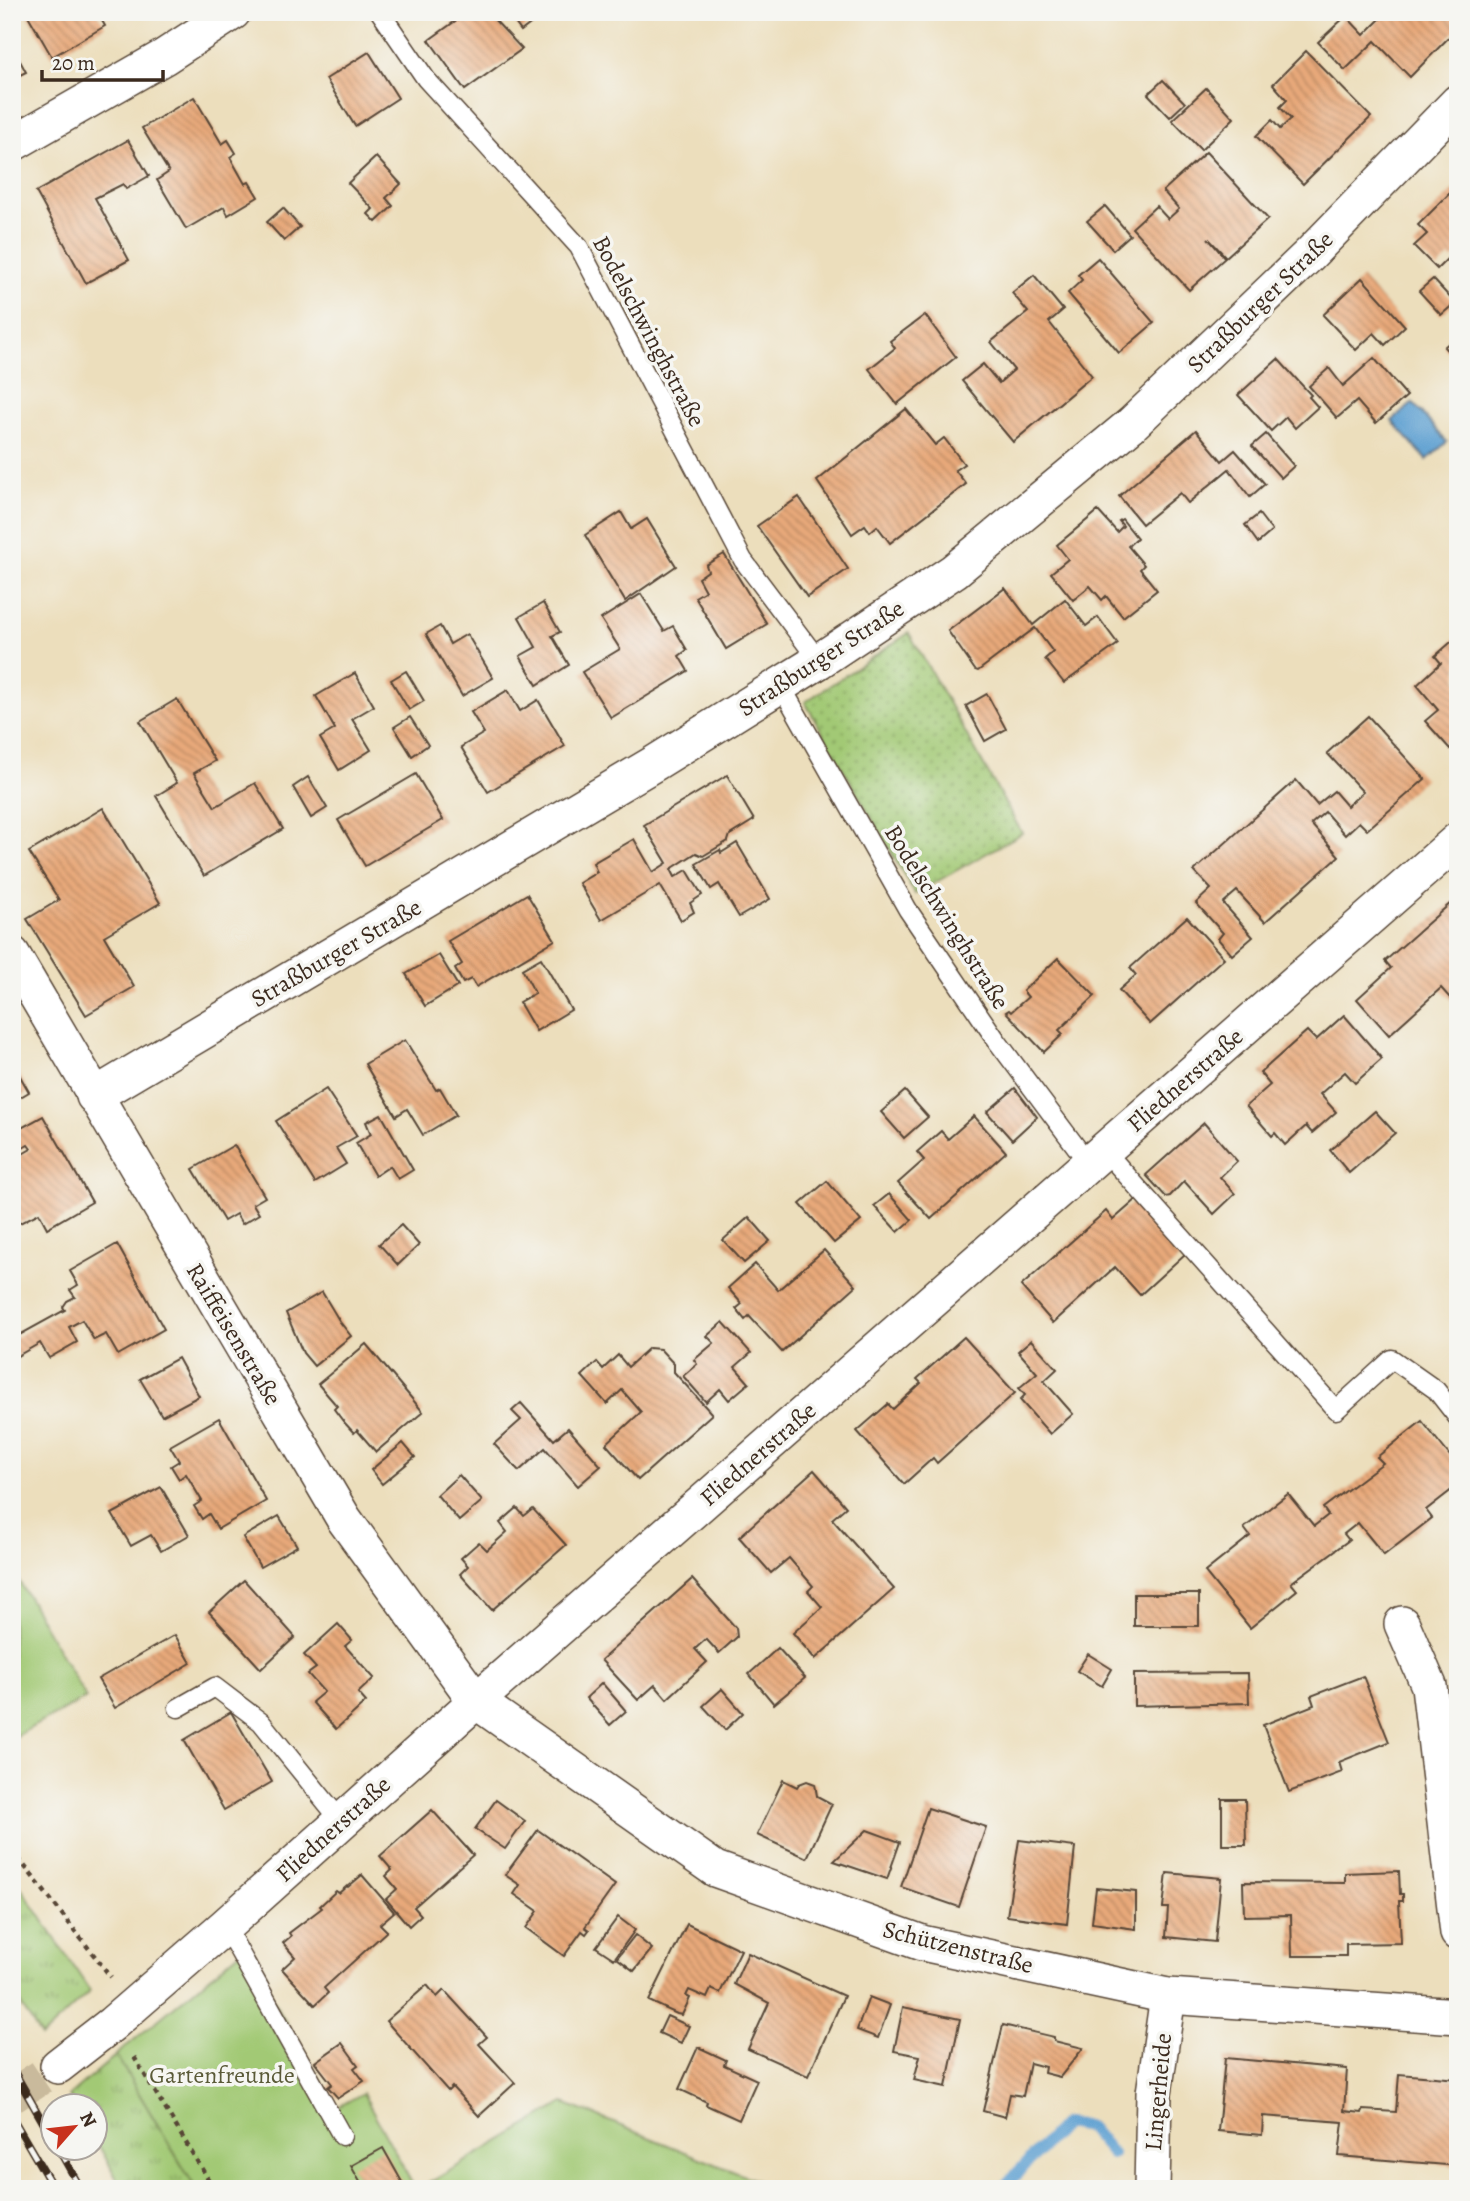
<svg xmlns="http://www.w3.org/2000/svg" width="1470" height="2201" font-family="Alegreya,serif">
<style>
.grass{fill:url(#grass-tufts);stroke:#6e7a49;stroke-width:2}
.park{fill:url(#park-dots);stroke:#6e7a49;stroke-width:2}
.garden{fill:#a2c974;stroke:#6e7a49;stroke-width:2}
.water{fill:#5ea0d1;stroke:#4c6578;stroke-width:2}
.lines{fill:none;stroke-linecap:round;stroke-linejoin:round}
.stream{stroke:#5ea0d1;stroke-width:12}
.building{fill:url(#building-back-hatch)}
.street-tunnel{stroke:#c9ba9c;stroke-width:35;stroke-dasharray:35 18;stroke-linecap:butt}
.lane-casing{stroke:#564536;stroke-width:21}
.street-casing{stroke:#564536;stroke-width:38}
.path{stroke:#564536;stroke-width:4.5;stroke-dasharray:5 5;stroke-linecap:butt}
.lane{stroke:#fff;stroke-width:18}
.street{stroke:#fff;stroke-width:35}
.rail-casing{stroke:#3b2a1e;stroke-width:8}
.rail{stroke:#f6f6f2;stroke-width:5;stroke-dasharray:16;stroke-linecap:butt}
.labels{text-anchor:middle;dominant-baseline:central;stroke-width:7;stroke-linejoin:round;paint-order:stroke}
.street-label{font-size:24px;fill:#3b2a1e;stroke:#f6f6f2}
.park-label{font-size:24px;fill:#5a5a38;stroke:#f6f6f2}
</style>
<defs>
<pattern id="grass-tufts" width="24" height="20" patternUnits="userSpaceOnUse" patternTransform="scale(1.75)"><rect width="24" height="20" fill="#a2c974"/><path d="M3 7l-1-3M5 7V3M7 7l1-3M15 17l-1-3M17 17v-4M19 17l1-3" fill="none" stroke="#85a35f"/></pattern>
<pattern id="park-dots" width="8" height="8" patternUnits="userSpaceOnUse" patternTransform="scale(1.75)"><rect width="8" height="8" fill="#a2c974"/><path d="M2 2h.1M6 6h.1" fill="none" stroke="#85a35f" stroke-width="1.8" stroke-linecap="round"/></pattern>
<pattern id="building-back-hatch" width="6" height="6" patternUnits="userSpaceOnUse" patternTransform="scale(1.75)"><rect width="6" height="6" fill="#e8a97a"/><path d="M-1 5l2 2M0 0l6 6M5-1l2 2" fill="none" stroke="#bd8a63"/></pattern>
</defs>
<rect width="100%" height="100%" fill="#f6f6f2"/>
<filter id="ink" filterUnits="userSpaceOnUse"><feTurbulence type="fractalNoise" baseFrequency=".0143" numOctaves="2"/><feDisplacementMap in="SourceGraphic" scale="14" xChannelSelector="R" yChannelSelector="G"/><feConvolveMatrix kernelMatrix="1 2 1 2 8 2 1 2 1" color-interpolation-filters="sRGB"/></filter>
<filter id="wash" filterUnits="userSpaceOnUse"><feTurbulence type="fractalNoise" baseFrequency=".00686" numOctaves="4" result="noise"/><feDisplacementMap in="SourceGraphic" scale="28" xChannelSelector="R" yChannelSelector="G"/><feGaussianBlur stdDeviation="1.57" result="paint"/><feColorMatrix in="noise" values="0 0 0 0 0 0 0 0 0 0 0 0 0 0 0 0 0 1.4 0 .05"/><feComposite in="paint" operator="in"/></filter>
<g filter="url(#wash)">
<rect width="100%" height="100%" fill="#ecdebc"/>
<!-- grass -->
<g class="grass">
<path d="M12,1874L90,1991L41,2037L12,1990Z"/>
<path d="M116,2055L196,2189H123L95,2139L94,2106H75L69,2096Z"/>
</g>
<!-- park -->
<path class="park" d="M909,633L1022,833L915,894L805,702Z"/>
<!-- garden -->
<g class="garden">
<path d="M12,1569L86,1698L12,1738Z"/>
<path d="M243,1949L336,2108L363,2093L415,2189H196L116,2055Z"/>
<path d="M564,2103L777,2189H419Z"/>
</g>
<!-- water -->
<path class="water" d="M1413,403L1447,442L1427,460L1392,421Z"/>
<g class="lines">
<!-- stream -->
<path class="stream" d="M1002,2189L1065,2123L1089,2127L1112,2154"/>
</g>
<g id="blocks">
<!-- building -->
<g class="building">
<path d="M26,12H97L105,26L52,57Z"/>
<path d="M468,12H496L491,16L522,49L465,90L429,40Z"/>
<path d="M507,12H546L521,31Z"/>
<path d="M1387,12H1458V28L1410,77L1375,41L1345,70L1318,42L1346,16L1364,35Z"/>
<path d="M12,46L26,72L12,79Z"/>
<path d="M1306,51L1371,117L1303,184L1256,136L1272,120L1280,129L1291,119L1280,107L1287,100L1273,84Z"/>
<path d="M369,52L398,98L355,126L326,79Z"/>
<path d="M1163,80L1185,103L1170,117L1148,94Z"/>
<path d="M1206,88L1234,118L1201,150L1172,120Z"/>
<path d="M194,97L222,144L228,140L236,153L230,157L245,184L249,182L258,197L228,215L224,207L186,229L157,180L169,172L142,128Z"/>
<path d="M128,140L149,176L126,189L123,184L95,198L129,260L86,283L36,192Z"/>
<path d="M1206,152L1268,219L1226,257L1208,238L1225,258L1189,290L1132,228L1156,206L1168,219L1179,209L1163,191Z"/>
<path d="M376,157L401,184L386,198L393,206L376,222L368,214L373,209L348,183Z"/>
<path d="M1455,188L1458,191V255L1452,260L1449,257L1437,269L1414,246L1427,234L1418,225Z"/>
<path d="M1105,206L1130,235L1113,250L1087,221Z"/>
<path d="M283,208L300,227L284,241L267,222Z"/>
<path d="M1098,258L1154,323L1119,353L1068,293L1082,280L1078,275Z"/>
<path d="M1034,275L1063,310L1049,322L1092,376L1013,442L962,381L983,364L999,383L1014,370L991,342L1028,312L1012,293Z"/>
<path d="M1362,278L1405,326L1385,345L1374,333L1356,350L1323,315Z"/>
<path d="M1433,279L1455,303L1441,315L1419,291Z"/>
<path d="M925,315L956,357L897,404L869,369L895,348L890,341Z"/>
<path d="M1458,335V362L1444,347Z"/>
<path d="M1374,358L1407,396L1376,423L1357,401L1337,418L1309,386L1329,368L1343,386Z"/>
<path d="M1278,359L1311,395L1309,397L1318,407L1295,428L1286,417L1271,431L1238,395Z"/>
<path d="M906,409L935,445L944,438L964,464L955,470L966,484L890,543L877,526L870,532L865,525L852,534L817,481Z"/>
<path d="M1196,430L1222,461L1235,450L1265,484L1250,497L1229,469L1188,503L1180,493L1142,524L1119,496Z"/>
<path d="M1266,434L1294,466L1281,478L1252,446Z"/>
<path d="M799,497L848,569L807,597L757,526Z"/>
<path d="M1098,511L1117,532L1123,526L1119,521L1122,519L1137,538L1128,546L1144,565L1140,569L1157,590L1123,617L1106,596L1102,600L1090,586L1073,600L1051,573L1068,559L1057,545Z"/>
<path d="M621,512L631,529L647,519L676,566L625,601L585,535Z"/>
<path d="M1259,514L1272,531L1258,543L1245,525Z"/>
<path d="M724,554L767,624L726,649L695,597L705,591L698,578L708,571L706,565Z"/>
<path d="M1005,588L1033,625L1065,599L1086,626L1098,617L1118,644L1064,683L1045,659L1053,652L1035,628L978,671L975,670L948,631Z"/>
<path d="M641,594L664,631L673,626L687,650L679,656L688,671L611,718L582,672L620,649L601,619Z"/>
<path d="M543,603L560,632L552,636L569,665L537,685L520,656L536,647L519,617Z"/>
<path d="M440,626L450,644L467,634L493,678L462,696L426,634Z"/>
<path d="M1458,636V742L1450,749L1425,721L1438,710L1417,685L1441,663L1435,656Z"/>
<path d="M406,671L424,701L409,710L391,680Z"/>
<path d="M355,673L374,706L352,719L371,750L339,770L320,738L335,729L316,696Z"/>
<path d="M508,690L520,711L538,700L565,746L488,792L461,747L484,733L471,712Z"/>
<path d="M987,694L1006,729L985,741L966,706Z"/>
<path d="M177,699L215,761L194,773L215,807L255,783L283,829L204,876L156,796L177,783L140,721Z"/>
<path d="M1368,716L1425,779L1367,830L1359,822L1345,835L1325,812L1311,824L1339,856L1265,922L1237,891L1223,903L1253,937L1232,955L1218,939L1223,933L1196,903L1211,889L1194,871L1296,780L1317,805L1334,791L1347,806L1363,792L1327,753Z"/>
<path d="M410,717L428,745L412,756L394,727Z"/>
<path d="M416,774L443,820L365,866L338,820Z"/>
<path d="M727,775L754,820L730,835L728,841L703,856L696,853L671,869L675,877L687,870L702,895L690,903L694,912L681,920L660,885L601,920L579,883L597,872L593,863L634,839L653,872L667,863L644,825Z"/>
<path d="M308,777L327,808L311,818L293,787Z"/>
<path d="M103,808L160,903L104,936L134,987L86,1015L27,919L59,900L29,852Z"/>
<path d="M737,843L770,899L739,917L719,884L711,889L696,864L720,850L721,853Z"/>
<path d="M527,894L555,940L476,987L471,979L463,983L455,969L462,964L448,941Z"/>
<path d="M1452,902L1458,909V1007L1441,988L1389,1035L1357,999L1391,968L1385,961Z"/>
<path d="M1187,917L1224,958L1150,1024L1119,990L1136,975L1130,968Z"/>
<path d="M439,955L458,986L425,1006L406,974Z"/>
<path d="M541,958L571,1010L536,1031L519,1002L535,993L522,969Z"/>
<path d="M1058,958L1095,996L1059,1030L1063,1034L1044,1052L1006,1012L1009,1010L1011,1012L1028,997L1023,991Z"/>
<path d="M1344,1015L1382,1059L1355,1083L1345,1072L1320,1094L1336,1112L1312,1133L1306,1126L1285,1145L1275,1133L1272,1136L1246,1106L1270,1085L1260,1073L1307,1031L1316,1040Z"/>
<path d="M405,1040L436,1090L440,1088L456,1115L423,1135L407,1109L396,1116L365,1064Z"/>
<path d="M12,1062L29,1092L12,1102Z"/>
<path d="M1015,1088L1037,1117L1012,1140L987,1112Z"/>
<path d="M326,1089L357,1136L336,1148L346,1164L315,1183L276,1121Z"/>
<path d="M905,1091L928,1117L904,1138L881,1112Z"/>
<path d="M1375,1111L1395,1133L1349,1173L1330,1150Z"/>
<path d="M381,1114L413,1170L398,1179L390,1166L375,1176L356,1143L371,1134L366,1122Z"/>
<path d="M43,1116L92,1202L47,1228L39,1213L20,1223L12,1209V1160L31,1149L28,1145L16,1152L12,1145V1133Z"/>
<path d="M974,1116L1006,1152L931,1219L898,1183L924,1160L917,1152L941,1131L948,1139Z"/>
<path d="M1204,1123L1237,1161L1220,1177L1235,1194L1214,1214L1184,1181L1170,1196L1166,1197L1146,1175Z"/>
<path d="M234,1145L265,1197L253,1204L259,1214L242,1224L236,1214L224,1221L193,1169Z"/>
<path d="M827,1181L861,1221L834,1243L800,1204Z"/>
<path d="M889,1194L912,1220L898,1232L874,1206Z"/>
<path d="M1137,1199L1185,1254L1140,1295L1115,1267L1053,1323L1021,1286L1106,1211L1113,1220Z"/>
<path d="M749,1217L770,1241L744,1263L723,1240Z"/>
<path d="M401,1225L419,1245L398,1265L379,1244Z"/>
<path d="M117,1244L164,1329L118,1355L106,1334L94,1340L82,1320L69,1327L77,1342L49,1358L40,1343L12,1359V1339L65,1310L63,1307L67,1301L75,1297L70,1290L78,1285L70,1271Z"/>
<path d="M824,1250L856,1286L782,1352L749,1316L745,1320L736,1309L742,1304L728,1288L755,1264L778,1290Z"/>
<path d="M322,1292L340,1322L351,1336L314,1366L303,1353L286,1313Z"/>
<path d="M723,1322L751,1353L735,1367L749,1383L729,1400L720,1389L706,1402L683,1376L697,1364L694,1360L714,1343L707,1336Z"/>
<path d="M964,1337L1015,1393L937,1463L933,1458L904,1484L857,1431L888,1404L893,1409L921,1383L917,1379Z"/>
<path d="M1031,1340L1057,1369L1044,1381L1073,1414L1050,1434L1020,1400L1025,1395L1019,1388L1037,1373L1018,1351Z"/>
<path d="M366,1344L423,1412L376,1452L357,1430L354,1433L343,1421L334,1409L337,1406L318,1384Z"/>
<path d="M649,1348L660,1349L674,1364V1372L712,1414L638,1480L606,1444L641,1412L622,1390L607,1404L582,1376L597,1362L603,1369L618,1355L628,1367Z"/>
<path d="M178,1358L199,1396L162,1416L140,1379Z"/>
<path d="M521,1403L554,1440L568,1428L601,1466L578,1486L545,1448L519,1471L494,1444L521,1420L512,1411Z"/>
<path d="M219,1418L266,1501L218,1529L209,1514L202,1519L194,1506L202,1501L186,1474L179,1479L171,1466L179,1461L170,1446Z"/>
<path d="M1422,1421L1458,1466V1485L1426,1510L1432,1518L1384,1555L1358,1523L1344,1534L1349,1540L1291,1583L1297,1590L1250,1628L1205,1572L1250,1536L1244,1528L1288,1494L1314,1526L1328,1515L1323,1508L1383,1463L1377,1457Z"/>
<path d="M403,1443L415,1457L382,1484L371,1470Z"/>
<path d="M814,1470L846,1507L832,1519L894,1589L815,1659L793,1633L822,1607L808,1591L813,1586L789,1558L771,1573L739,1537Z"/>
<path d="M459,1475L482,1501L459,1521L437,1495Z"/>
<path d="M161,1487L189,1535L161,1551L151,1535L131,1546L112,1514Z"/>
<path d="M517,1508L524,1516L533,1509L566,1545L492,1610L460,1574L468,1566L461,1558L479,1542L487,1550L507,1532L500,1523Z"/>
<path d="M279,1516L297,1546L260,1567L243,1537Z"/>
<path d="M692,1579L736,1628L737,1637L719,1653L706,1639L695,1649L707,1662L667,1699L655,1685L638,1700L601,1660Z"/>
<path d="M244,1580L295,1637L261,1669L209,1612Z"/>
<rect x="1134" y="1594" width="65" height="32"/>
<path d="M338,1624L352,1640L345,1646L374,1678L358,1693L366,1702L336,1729L312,1702L324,1692L308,1674L316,1668L304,1655Z"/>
<path d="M175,1635L191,1663L115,1708L98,1679Z"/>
<path d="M778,1648L805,1678L774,1704L749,1674Z"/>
<path d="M1088,1654L1112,1669L1102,1686L1077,1671Z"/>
<path d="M1248,1673L1249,1703L1134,1706V1674Z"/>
<path d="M1363,1676L1389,1742L1339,1762L1342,1772L1289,1792L1263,1725L1314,1705L1311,1696Z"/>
<path d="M602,1683L626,1711L610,1725L586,1698Z"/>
<path d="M722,1689L743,1713L725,1730L703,1706Z"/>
<path d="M231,1712L272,1782L224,1810L184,1740Z"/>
<path d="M783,1780L797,1787L799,1784L807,1781L815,1784L817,1796L832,1804L807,1858L757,1835Z"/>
<path d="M1222,1799H1245L1246,1845H1222Z"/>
<path d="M496,1800L525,1821L505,1849L475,1829Z"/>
<path d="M928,1808L986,1827L959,1907L901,1887Z"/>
<path d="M432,1810L473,1855L414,1907L421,1915L409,1926L386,1899L397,1889L386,1876L392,1870L380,1856Z"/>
<path d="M538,1830L615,1885L585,1927L589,1930L586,1934L582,1931L564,1956L526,1928L538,1911L514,1894L520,1885L505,1875Z"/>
<path d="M867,1830L900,1842L887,1879L834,1861Z"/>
<path d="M1019,1840L1075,1847L1067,1924L1007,1916Z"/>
<path d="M1399,1871L1400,1894H1403V1901H1399L1401,1943L1346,1944V1956H1292L1291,1915L1244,1916L1243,1882L1345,1883V1873Z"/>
<path d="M1167,1873L1221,1878L1215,1942L1166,1937L1168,1908H1163Z"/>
<path d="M362,1875L394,1912L380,1924L387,1931L324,1988L328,1993L315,2005L282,1969L295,1957L283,1943L291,1936L289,1933L322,1908L320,1906L336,1891L339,1893L347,1886L348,1887Z"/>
<path d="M1096,1888L1136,1892V1929L1092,1923Z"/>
<path d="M618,1917L635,1930L614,1959L596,1947Z"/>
<path d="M687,1924L741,1950L720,1993L711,1989L707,1998L689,1990L686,1996L690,1998L682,2015L677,2014L649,2001Z"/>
<path d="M635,1935L652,1949L634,1971L617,1958Z"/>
<path d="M748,1953L844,1996L808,2076L748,2049L769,2003L734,1984Z"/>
<path d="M427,1985L437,1997L444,1990L487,2037L479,2044L515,2083L479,2116L452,2087L448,2091L386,2021Z"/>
<path d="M869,1997L890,2005L878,2038L857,2030Z"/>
<path d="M903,2007L960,2019L946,2087L914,2080L920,2056L894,2051Z"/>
<path d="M667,2016L689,2026L681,2043L659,2033Z"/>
<path d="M1003,2025L1054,2037V2041L1083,2048L1060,2077L1044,2073L1045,2067L1030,2063L1023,2096L1010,2094L1005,2117L983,2111Z"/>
<path d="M342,2043L358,2065L354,2068L364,2081L338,2098L328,2087L332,2084L315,2062Z"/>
<path d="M698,2047L726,2060L724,2065L757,2080L739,2120L706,2105L707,2102L679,2089Z"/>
<path d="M1225,2058L1347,2069L1344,2111L1362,2113L1363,2110L1396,2112L1399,2074L1458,2079V2166L1339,2156L1343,2122L1263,2116L1262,2135L1218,2131Z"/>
<path d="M383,2148L406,2189H364L351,2166Z"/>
</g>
</g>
</g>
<g filter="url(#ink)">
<use href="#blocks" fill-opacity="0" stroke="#564536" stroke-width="2"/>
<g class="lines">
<!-- street-tunnel -->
<path class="street-tunnel" d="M12,2096L58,2066"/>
<defs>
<g id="lane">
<path d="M380,12L426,79L579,247L743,560L819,661"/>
<path d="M781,686L908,910L997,1041L1089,1164"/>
<path d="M1105,1151L1336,1410L1392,1359L1436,1390L1458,1418"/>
<path d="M178,1708L215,1687L261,1722L341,1821"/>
<path d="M225,1926L342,2136"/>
</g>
<g id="street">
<path d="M12,144L164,57L233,12"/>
<path d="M12,954L344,1519L476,1701L715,1869L922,1943L1168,1996L1458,2016"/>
<path d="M94,1096L655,763L819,661L954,571L1132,424L1309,255L1458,102"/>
<path d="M1402,1624L1429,1686L1458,1933"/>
<path d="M58,2066L112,2024L225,1926L476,1701L1458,840"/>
<path d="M1152,2189L1154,2093L1168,1996"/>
</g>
</defs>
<!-- lane casing -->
<use href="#lane" class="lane-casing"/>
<!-- street casing -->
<use href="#street" class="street-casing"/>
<!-- path -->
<g class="path">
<path d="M12,1850L111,1977"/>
<path d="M134,2057L214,2189"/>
</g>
<!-- lane -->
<use href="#lane" class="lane"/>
<!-- street -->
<use href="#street" class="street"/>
<defs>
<g id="rail">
<path d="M12,2068L52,2138"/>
<path d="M12,2117L54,2189"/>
<path d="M58,2148L81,2189"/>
</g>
</defs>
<!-- rail casing -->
<use href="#rail" class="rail-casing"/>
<!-- rail -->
<use href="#rail" class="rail"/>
</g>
</g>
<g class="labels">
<!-- street labels -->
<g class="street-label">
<text transform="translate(1260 302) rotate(-44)">Straßburger Straße</text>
<text transform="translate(649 331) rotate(62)">Bodelschwinghstraße</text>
<text transform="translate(821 658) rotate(-33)">Straßburger Straße</text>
<text transform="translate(947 917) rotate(58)">Bodelschwinghstraße</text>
<text transform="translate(336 953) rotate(-30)">Straßburger Straße</text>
<text transform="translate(1185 1080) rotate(-41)">Fliednerstraße</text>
<text transform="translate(234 1334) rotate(59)">Raiffeisenstraße</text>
<text transform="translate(758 1454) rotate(-41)">Fliednerstraße</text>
<text transform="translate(333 1829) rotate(-42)">Fliednerstraße</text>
<text transform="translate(958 1947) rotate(14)">Schützenstraße</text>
<text transform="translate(1158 2092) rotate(-85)">Lingerheide</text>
</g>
<!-- park labels -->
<g class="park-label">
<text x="222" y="2075">Gartenfreunde</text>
</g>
</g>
<!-- margin -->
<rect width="1470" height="2201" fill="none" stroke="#f6f6f2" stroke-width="42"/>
<!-- north arrow -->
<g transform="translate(74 2127) rotate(62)"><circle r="33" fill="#f6f6f2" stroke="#aba49d" stroke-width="2"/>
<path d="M0-5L12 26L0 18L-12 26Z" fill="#c8321e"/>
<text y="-10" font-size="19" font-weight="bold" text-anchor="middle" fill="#3b2a1e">N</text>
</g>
<!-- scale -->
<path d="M42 70v10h121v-10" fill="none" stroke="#3b2a1e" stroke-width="3.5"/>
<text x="52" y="70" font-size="21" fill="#3b2a1e" stroke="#f6f6f2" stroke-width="5" paint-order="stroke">20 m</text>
</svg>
